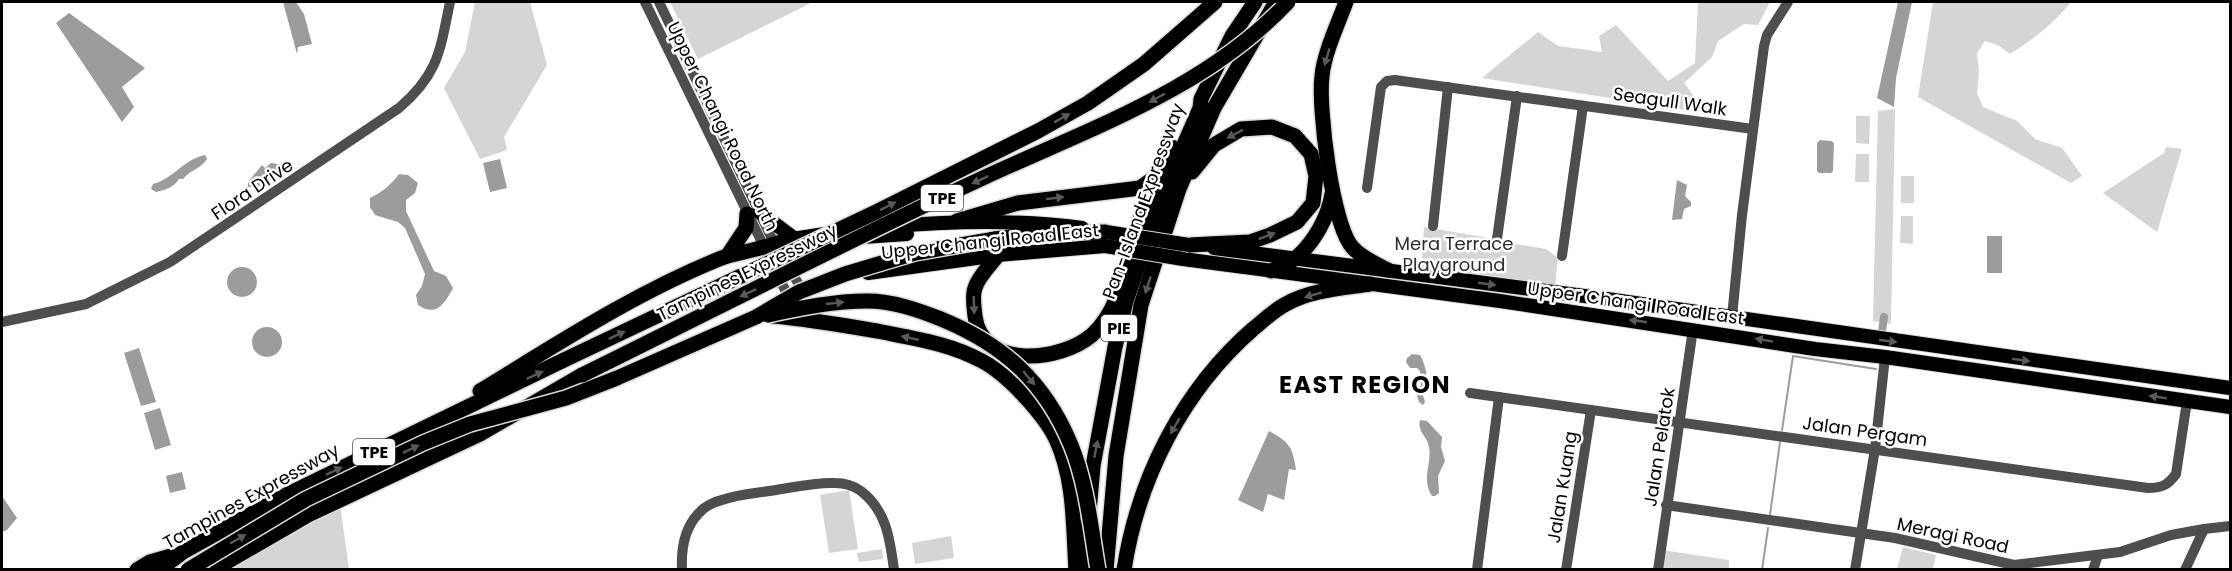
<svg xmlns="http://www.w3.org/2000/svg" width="2232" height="571" font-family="Poppins,sans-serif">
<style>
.green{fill:#d5d5d5}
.water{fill:#9c9c9c}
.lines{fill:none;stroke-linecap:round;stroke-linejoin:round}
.stream{stroke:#9c9c9c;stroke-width:2}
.canal{stroke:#9c9c9c;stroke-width:8}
.major-casing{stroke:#dbdbdb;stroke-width:16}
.highway-casing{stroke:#dbdbdb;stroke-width:18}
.minor{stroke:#4e4e4e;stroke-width:10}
.major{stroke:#000;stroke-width:14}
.highway{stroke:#000;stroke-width:15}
.major-bridge-casing{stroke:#dbdbdb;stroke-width:16;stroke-linecap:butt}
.highway-bridge-casing{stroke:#dbdbdb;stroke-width:18;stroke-linecap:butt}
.major-bridge{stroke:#000;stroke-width:14}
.highway-bridge{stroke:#000;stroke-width:15}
.oneway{fill:#595959}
.labels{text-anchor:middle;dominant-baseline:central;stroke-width:5;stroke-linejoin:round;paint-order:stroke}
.shield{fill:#fff;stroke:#4c4c4c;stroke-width:1.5}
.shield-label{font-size:16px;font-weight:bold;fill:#000}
.street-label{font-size:18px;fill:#000;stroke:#fff}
.park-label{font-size:18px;fill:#2c2c2c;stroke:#fff}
.district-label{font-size:24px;font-weight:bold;letter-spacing:1.5px;fill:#000;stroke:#fff}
</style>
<rect width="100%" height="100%" fill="#fff"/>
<!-- green -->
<g class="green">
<path d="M475,2H530L547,65L504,137L507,150L480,159L444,88L465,52Z"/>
<path d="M670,2H813L698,59Z"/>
<path d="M1698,2H1770L1758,25L1744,24L1718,41L1712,57L1684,83L1701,105L1699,112L1482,78L1538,32L1558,46L1602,52L1599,36L1616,25L1668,81L1695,63Z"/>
<path d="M1933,2H2071C2053,24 2034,39 2010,54L1998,45L1985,41L1977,53L1979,71L1977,93L1983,107L2017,121L2035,139L2062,148L2082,176L2071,183L1918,97Z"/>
<path d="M1895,109L1891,324L1873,321L1878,111Z"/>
<path d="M1856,116H1870L1869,144L1856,143Z"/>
<path d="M2166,147L2182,149L2157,232L2103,193L2164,153Z"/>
<path d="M1856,154H1869V182H1855Z"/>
<rect x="1901" y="176" width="13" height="27"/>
<path d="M1901,216H1913V244L1900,243Z"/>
<path d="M1424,227L1489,238L1488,247L1508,252L1510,243L1546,249L1558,258L1555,285L1421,271Z"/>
<path d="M849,490L858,549L829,553L820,495Z"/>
<path d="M340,504L349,569L232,570L269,543Z"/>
<path d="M951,536L954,558L915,564L912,543Z"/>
<path d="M1903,547L1936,555L1933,569H1897Z"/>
<path d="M882,549L883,559L859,562L857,553Z"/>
<path d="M1662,550L1729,560V569L1660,570Z"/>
</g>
<!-- water -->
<g class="water">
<path d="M283,2H296L304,14L312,44L298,47L297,54Z"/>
<path d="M1898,2H1912L1896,78L1894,107L1877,98Z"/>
<path d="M69,13L145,68L122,87L134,107L122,122L56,23Z"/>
<path d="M1820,140L1831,141L1834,143L1833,171L1831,173H1819L1817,171V143Z"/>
<path d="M205,155L207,159C201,169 190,170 183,179H179C173,188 167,189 156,192L151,189L153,184C173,179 184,159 205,155Z"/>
<path d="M500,159L507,188L490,192L483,163Z"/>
<path d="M271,163L282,165L283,170L257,187H248V182L262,165L265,168Z"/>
<path d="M399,174L408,175L418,183L415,193L406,200V211L434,271L446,276L453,288C444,305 436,317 418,305L416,295L422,286L425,274L405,228L398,222L375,215L370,207V198C382,192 391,185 399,174Z"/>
<path d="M1677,180L1687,185L1685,196L1691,202V206L1684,209L1682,219L1672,220Z"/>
<rect x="1987" y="236" width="15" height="37"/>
<circle cx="242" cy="282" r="15"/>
<circle cx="267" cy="342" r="15"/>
<path d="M139,348L156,402L141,406L124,353Z"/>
<path d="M1412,354L1420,355C1426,366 1430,381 1422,392L1425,402L1423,405L1419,402L1416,392L1421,385L1420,371L1417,368H1410L1406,362L1407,358Z"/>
<path d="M160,408L171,445L155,450L144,413Z"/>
<path d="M1420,420L1427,421L1442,437L1441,447L1445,461L1438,476L1439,493L1435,496H1432C1421,478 1432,465 1429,447C1428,437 1417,432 1420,420Z"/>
<path d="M1269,431C1289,442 1293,447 1296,470L1289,469L1284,500L1268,494L1263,512L1238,500Z"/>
<path d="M182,472L186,489L170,493L166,476Z"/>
<path d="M2,496L17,518L7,530L2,532Z"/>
</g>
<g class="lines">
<!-- stream -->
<g class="stream">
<path d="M1782,430L1793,356L1876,369"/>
<path d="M1770,515L1780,442"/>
<path d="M1762,570L1768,528"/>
</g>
<!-- canal -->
<path class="canal" d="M1882,332L1884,317"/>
<defs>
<g id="major">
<path d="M759,212L794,238"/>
<path d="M883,227C950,221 1016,219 1082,228"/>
<path d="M821,235L834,239L907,234"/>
<path d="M763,247L786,240L825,234"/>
<path d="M1214,248L1600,298L2230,388"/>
<path d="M1183,259L1500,301L1815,349L1885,357L2230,407"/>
<path d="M868,273L998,255L1105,246"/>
</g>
<g id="highway">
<path d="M1346,2C1338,24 1324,53 1322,76C1318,107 1332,226 1353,248C1362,258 1376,264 1388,270"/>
<path d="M1144,64L1215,2"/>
<path d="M957,221L1018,203L1140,188L1157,176"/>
<path d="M995,239L1033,234L1106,232"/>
<path d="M1189,245L1250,242L1270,235L1297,222L1313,203L1316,176L1311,154L1295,136L1272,127L1241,129L1214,145L1192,172"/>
<path d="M728,255L746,228L747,214"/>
<path d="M998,255C991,264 978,277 975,288C972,296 974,307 975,316C982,370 1060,362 1092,335C1123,307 1126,259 1139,222C1149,196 1160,171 1172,147"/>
<path d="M1271,271C1279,267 1290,263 1297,257C1315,241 1328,217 1332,194"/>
<path d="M773,316C808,319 842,325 877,331C912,338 949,343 982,361C1007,374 1044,414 1056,439C1075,480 1073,526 1076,570"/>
<path d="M480,391C557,344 635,293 719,259C733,253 749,252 763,247"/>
<path d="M137,570L150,562L171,556"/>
<path d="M159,570L183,552L282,497L564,360"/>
<path d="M217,570L225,563L308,515L480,434L582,375"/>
<path d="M1084,570L1093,466L1115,347L1126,301L1169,179L1200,108L1201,99L1232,36L1255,2"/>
<path d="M1106,570L1116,456L1141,305L1179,189L1214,108L1276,2"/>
<path d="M1124,570C1138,478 1183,390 1253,329C1263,321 1274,310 1286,304C1310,290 1343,288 1370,284"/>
</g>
</defs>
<!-- major casing -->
<use href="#major" class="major-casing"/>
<!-- highway casing -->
<use href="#highway" class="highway-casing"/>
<!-- minor -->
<g class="minor">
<path d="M645,2L789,298"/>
<path d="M659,2L774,243L804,293"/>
<path d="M1367,188L1381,87L1387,81L1395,80L1753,129"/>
<path d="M1433,226L1448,87"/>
<path d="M1497,239L1517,96"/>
<path d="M1562,256L1583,106"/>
<path d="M1732,317L1742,215L1764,46L1767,35L1788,2"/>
<path d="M2,322L86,304L170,262L399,108C439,74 440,50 450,2"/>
<path d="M1470,393L2148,488C2162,488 2168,485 2176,474L2187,401"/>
<path d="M1666,505L1895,538L2014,565L2120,552L2171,535L2204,529L2230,526"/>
<path d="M682,570C681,550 684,529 698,514C704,507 713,502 722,500C739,494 758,493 776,490C795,487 816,482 835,483C845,483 854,486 861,491C887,511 890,540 894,570"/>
<path d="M1477,570L1499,397"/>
<path d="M1566,570L1591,410"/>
<path d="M1658,570L1693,329"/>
<path d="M1855,570L1875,449L1885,357"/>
<path d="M2093,570L2098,555"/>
<path d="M2185,570L2204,529"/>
</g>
<!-- major -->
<use href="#major" class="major"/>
<!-- highway -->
<use href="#highway" class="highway"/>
<defs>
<g id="major-bridge">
<path d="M1106,232L1189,245"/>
<path d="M1105,246L1183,259"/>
</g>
<g id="highway-bridge">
<path d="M768,315C801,308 833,301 867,301C893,301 918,310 941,319C1004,345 1045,382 1071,445C1087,484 1091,529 1098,570"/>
<path d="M564,360L876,212L1038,131L1088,103L1144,64"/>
<path d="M582,375C716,309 849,240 985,177C1091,128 1206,89 1288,2"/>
<path d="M188,570L306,499L423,443L470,424L566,398L617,378L756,317L799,292L845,274L915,253L995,239"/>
</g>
</defs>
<!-- major-bridge casing -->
<use href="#major-bridge" class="major-bridge-casing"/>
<!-- highway-bridge casing -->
<use href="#highway-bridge" class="highway-bridge-casing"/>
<!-- major-bridge -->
<use href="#major-bridge" class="major-bridge"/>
<!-- highway-bridge -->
<use href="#highway-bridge" class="highway-bridge"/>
</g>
<!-- one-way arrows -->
<defs><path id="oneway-solid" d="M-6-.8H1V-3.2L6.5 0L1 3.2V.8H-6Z" transform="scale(1.5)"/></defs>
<g class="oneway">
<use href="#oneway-solid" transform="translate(1327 57) rotate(106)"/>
<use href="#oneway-solid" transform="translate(1157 98) rotate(151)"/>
<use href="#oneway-solid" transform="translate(1062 118) rotate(-29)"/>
<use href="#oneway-solid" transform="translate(1235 134) rotate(152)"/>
<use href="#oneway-solid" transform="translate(980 180) rotate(155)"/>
<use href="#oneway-solid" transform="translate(1055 198) rotate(-7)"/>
<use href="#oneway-solid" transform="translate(888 206) rotate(-27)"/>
<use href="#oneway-solid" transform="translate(1267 236) rotate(-21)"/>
<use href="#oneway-solid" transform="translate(1487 284) rotate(8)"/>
<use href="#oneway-solid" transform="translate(1148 285) rotate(108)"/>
<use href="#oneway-solid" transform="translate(748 293) rotate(154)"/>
<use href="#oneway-solid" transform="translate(1313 295) rotate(164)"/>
<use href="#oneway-solid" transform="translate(835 303) rotate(-6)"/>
<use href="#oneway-solid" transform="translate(974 305) rotate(88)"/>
<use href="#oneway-solid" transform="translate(1638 321) rotate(-172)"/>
<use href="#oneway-solid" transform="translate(617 335) rotate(-25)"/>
<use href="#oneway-solid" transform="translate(910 338) rotate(-168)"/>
<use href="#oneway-solid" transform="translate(1764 340) rotate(-170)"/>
<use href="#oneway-solid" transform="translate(1888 341) rotate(8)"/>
<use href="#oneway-solid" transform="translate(2021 360) rotate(8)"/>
<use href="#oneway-solid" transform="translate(535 375) rotate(-25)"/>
<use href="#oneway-solid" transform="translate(1029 378) rotate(50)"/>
<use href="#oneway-solid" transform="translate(2158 397) rotate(-171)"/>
<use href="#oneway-solid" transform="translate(1175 426) rotate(120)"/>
<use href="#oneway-solid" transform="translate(411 449) rotate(-26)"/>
<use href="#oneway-solid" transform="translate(1096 449) rotate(-79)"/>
<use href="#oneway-solid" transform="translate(334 471) rotate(-26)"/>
<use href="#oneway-solid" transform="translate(238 539) rotate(-30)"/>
</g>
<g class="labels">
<!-- shield labels -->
<g class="shield">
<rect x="921" y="185" width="42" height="26" rx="4.5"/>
<rect x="1101" y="315" width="36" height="26" rx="4.5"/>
<rect x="353" y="439" width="42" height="26" rx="4.5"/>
</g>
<g class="shield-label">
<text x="942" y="198">TPE</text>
<text x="1119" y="328">PIE</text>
<text x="374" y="452">TPE</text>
</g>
<!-- street labels -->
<g class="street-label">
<text transform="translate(1670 101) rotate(8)">Seagull Walk</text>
<text transform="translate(723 126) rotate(64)">Upper Changi Road North</text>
<text transform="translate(252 189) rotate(-34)">Flora Drive</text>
<text transform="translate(1143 201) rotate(-70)">Pan-Island Expressway</text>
<text transform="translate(990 241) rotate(-6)">Upper Changi Road East</text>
<text transform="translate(747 272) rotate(-26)">Tampines Expressway</text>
<text transform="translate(1636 303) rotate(8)">Upper Changi Road East</text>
<text transform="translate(1865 431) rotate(8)">Jalan Pergam</text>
<text transform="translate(1659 447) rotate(-81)">Jalan Pelatok</text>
<text transform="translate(1562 487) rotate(-81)">Jalan Kuang</text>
<text transform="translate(251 496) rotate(-29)">Tampines Expressway</text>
<text transform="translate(1953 535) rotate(12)">Meragi Road</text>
</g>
<!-- park labels -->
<g class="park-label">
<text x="1454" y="243">Mera Terrace<tspan x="1454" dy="21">Playground</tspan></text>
</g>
<!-- district labels -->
<g class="district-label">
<text x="1365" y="384">EAST REGION</text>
</g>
</g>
<!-- border -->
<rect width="2232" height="571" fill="none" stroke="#000000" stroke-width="6"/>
</svg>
